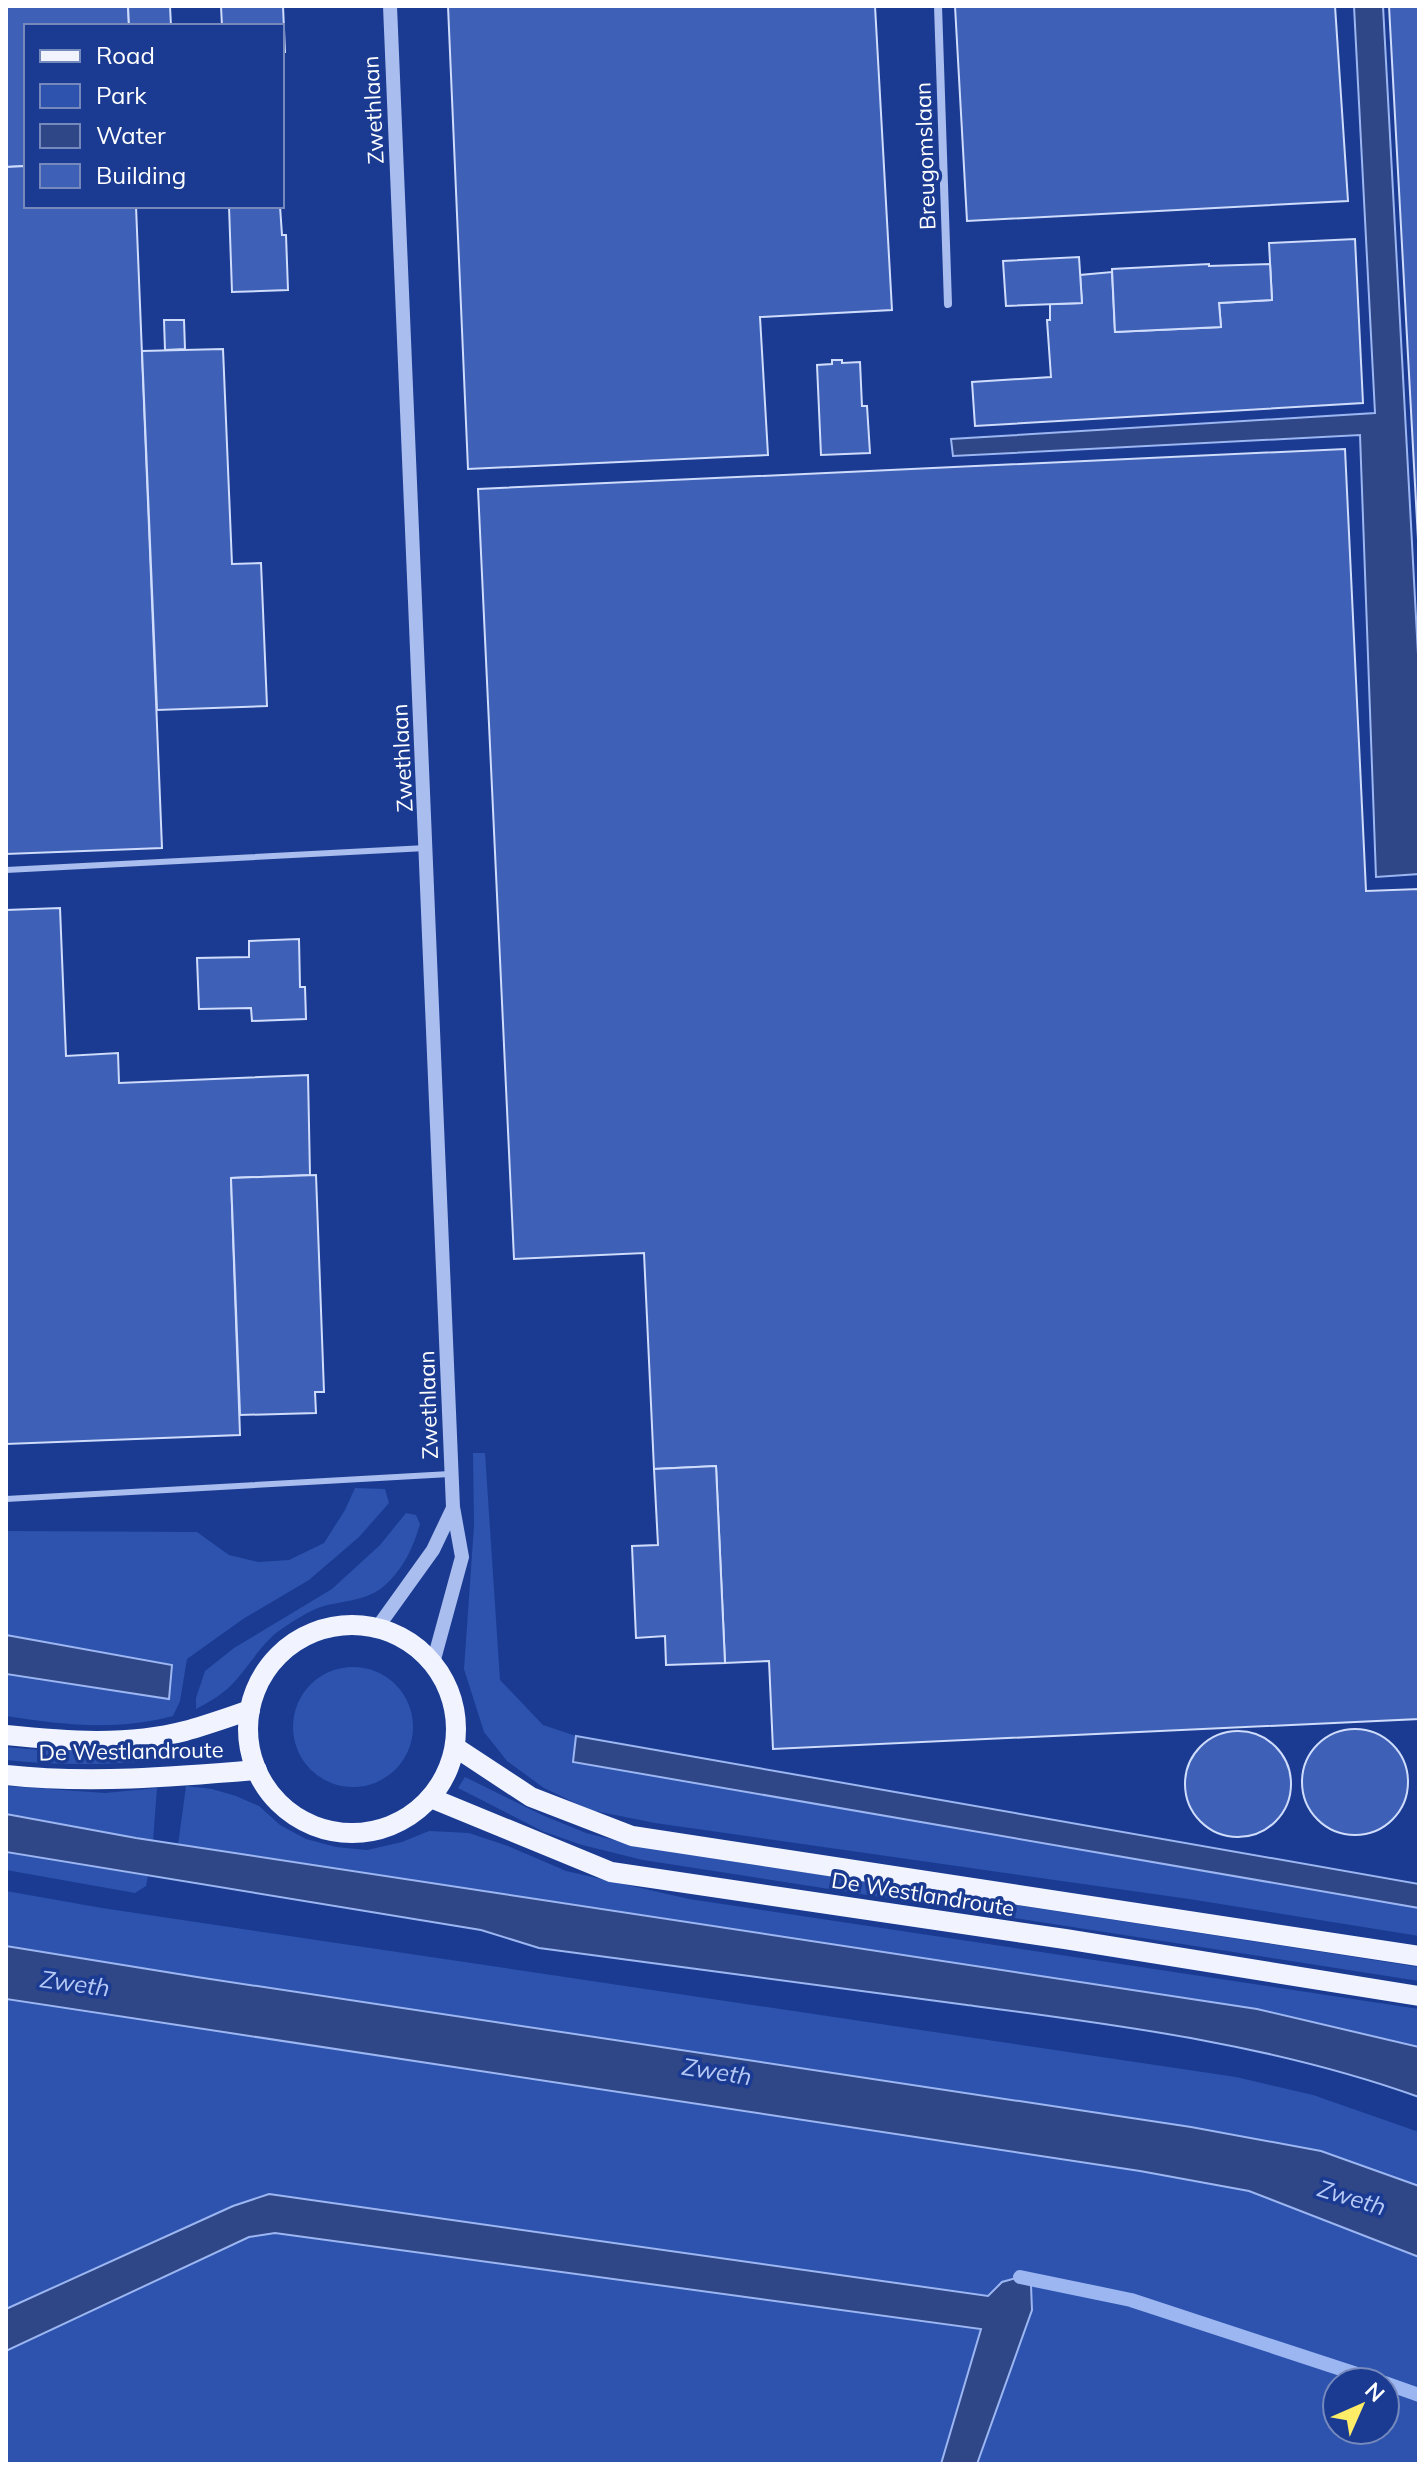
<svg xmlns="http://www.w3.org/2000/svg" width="1425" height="2470" font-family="Mulish,sans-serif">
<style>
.green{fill:#2d53af;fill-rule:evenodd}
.water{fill:#2f4687;stroke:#9cb6f1;stroke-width:2}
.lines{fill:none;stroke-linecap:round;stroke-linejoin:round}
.stream{stroke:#9cb6f1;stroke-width:14}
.building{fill:#3e61b7;stroke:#cfdcfb;stroke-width:2}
.service{stroke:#a9bdef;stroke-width:6}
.minor{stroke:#a9bdef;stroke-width:8}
.tertiary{stroke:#a9bdef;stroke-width:14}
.primary{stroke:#f1f4ff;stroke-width:20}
.labels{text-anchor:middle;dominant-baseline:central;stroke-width:7;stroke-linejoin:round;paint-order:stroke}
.street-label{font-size:22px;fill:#fff;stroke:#1a3b91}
.water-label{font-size:24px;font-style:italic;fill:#b5c8f6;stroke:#1a3b91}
</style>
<rect width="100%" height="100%" fill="#1a3b91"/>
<!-- green -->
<g class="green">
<path d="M473,1453H485L500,1680L543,1725L576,1736L574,1762L1419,1908V1936L1189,1899L655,1823L590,1810L544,1788L507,1761L484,1732L464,1669L474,1526Z"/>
<path d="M355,1488L385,1489L389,1503L359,1537L309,1580L243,1619L187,1659L180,1701L173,1716C117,1731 62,1725 6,1716V1674L169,1699L172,1666L6,1635V1531L197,1532L229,1555L258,1562L289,1560L324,1543L345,1510Z"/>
<path d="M406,1513L416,1515L420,1524C413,1548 403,1570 383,1587C367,1600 344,1601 324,1606C312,1609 297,1619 286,1626C264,1639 253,1661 236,1680C225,1693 211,1701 196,1709V1698L205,1671L234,1648L332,1589L380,1545Z"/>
<circle cx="353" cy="1727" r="60"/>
<path d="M6,1747C61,1753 116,1751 172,1747L170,1759C116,1765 60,1766 6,1760Z"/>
<path d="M465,1777L542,1815L586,1833L646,1848L1419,1967V1981L643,1860L582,1845L542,1831L458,1788Z"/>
<path d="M6,1786L105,1793L157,1788L153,1841L6,1813Z"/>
<path d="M186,1786L212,1789L236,1796L259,1806L280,1825L306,1839L336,1847L367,1850L402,1842L429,1831L469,1833L508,1846L566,1871L689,1899L1419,2009V2047L1257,2009L178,1845Z"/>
<path d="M6,1852L148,1876L146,1886L135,1893L6,1870Z"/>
<path d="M6,1891L102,1908L1236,2077L1313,2095L1419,2132V2186L1321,2151L1191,2127L197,1977L6,1945Z"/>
<path d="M6,1999L1140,2171L1249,2191L1419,2257V2464H977L1032,2310L1002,2282L988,2296L269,2194L233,2206L6,2309ZM1337,2382H1385V2430H1337Z"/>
<path d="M274,2233L982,2329L941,2464H6V2351L249,2237Z"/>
</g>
<!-- water -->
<g class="water">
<path d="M1354,6H1383L1419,673V874L1376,877L1360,435L953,456L951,439L1375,413Z"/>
<path d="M6,1635L172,1665L169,1699L6,1674Z"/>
<path d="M576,1736L1419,1884V1908L573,1762Z"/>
<path d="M6,1814L136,1838L1257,2009L1419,2047V2097C1275,2045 1119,2025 967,2005C824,1986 682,1967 539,1948L481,1930L6,1852Z"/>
<path d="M6,1946L197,1977L1191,2127L1321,2151L1419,2186V2257L1249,2191L1140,2171L6,1999Z"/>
<path d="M269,2194L988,2296L1002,2282L1020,2277L1031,2285L1032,2310L977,2464H941L981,2329L275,2233L249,2237L6,2351V2309L233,2206Z"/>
</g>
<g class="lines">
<!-- stream -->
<g class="stream">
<path d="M1020,2277L1131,2300L1381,2382"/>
<path d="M1385,2383L1419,2395"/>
</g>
</g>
<!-- building -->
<g class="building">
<path d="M6,6H128L129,26H26V166L6,167Z"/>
<path d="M128,6H170L171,26H129Z"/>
<path d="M221,6H283L285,52H282V26H222Z"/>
<path d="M448,6H875L892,310L760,317L768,455L468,469Z"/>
<path d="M955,6H1335L1348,201L967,221Z"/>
<path d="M1389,6H1419V558Z"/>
<path d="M26,166V206H136L162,848L6,854V167Z"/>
<path d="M229,206H280L282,235H286L288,290L232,292Z"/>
<path d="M1355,239L1363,403L975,426L972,382L1051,377L1047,320H1050V304L1082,303L1080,275L1112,272L1115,332L1221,327L1219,303L1272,300L1269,243Z"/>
<path d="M1079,257L1082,303L1006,306L1003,261Z"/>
<path d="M1209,264V266L1270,264L1272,300L1219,303L1221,327L1115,332L1112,269Z"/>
<path d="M164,320H184L185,349L165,350Z"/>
<path d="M223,349L232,564L261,563L267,706L157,710L142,351Z"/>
<path d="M832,360H842V363L860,362L862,406H867L870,453L821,455L817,365L832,364Z"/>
<path d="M1345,449L1366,891L1419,889V1719L773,1749L769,1661L725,1663L716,1466L654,1469L644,1253L514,1259L478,489Z"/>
<path d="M60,908L66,1056L118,1053L119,1083L308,1075L310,1175L231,1178L240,1435L6,1444V910Z"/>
<path d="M299,939L300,987H305L306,1019L252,1021L251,1008L199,1009L197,958L249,957V941Z"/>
<path d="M316,1175L324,1392H315L316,1413L240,1415L231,1178Z"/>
<path d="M716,1466L725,1663L666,1665L665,1636L636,1638L632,1546L658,1545L654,1469Z"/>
<circle cx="1355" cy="1782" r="53"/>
<circle cx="1238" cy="1784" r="53"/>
</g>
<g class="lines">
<!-- service -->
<g class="service">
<path d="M6,870L426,848"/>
<path d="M6,1499L450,1474"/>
</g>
<!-- minor -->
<path class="minor" d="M938,6L948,304"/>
<!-- tertiary -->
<g class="tertiary">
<path d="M390,6L453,1507L462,1557L433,1663"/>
<path d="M377,1628L433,1550L453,1508"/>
</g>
<!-- primary -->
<g class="primary">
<circle cx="352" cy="1729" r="104"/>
<path d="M6,1735C64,1741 128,1746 185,1731C207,1725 229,1717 250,1710"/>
<path d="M455,1747L531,1797L632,1836L1419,1956"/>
<path d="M6,1775C89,1784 174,1777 257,1770"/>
<path d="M431,1798L611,1872L1065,1939L1419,1996"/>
</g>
</g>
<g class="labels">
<!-- street labels -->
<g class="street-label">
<text transform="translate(373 110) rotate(-93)">Zwethlaan</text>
<text transform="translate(925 156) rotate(-92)">Breugomslaan</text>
<text transform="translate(402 758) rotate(-93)">Zwethlaan</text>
<text transform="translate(428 1405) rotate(-92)">Zwethlaan</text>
<text transform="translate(131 1751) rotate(-1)">De Westlandroute</text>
<text transform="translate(923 1894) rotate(9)">De Westlandroute</text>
</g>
<!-- water labels -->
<g class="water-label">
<text transform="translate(75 1983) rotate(8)">Zweth</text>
<text transform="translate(717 2071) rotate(9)">Zweth</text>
<text transform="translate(1352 2197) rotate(17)">Zweth</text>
</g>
</g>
<!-- border -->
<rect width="1425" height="2470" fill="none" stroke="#ffffff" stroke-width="16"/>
<!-- legend -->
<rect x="24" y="24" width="260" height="184" fill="#1a3b91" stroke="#7689bd" stroke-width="2"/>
<rect x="40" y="50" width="40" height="12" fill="#f1f4ff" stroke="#7689bd" stroke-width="2"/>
<text x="96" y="64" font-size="24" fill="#ffffff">Road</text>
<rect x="40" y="84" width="40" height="24" fill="#2d53af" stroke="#7689bd" stroke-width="2"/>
<text x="96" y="104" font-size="24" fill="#ffffff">Park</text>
<rect x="40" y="124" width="40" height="24" fill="#2f4687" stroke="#7689bd" stroke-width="2"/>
<text x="96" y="144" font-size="24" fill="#ffffff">Water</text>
<rect x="40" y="164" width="40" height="24" fill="#3e61b7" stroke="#7689bd" stroke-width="2"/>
<text x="96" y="184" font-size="24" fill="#ffffff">Building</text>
<!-- north arrow -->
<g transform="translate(1361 2406) rotate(45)"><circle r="38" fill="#1a3b91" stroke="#7689bd" stroke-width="2"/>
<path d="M0-6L14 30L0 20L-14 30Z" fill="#ffec67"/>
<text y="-12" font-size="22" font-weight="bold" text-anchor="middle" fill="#ffffff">N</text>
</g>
</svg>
